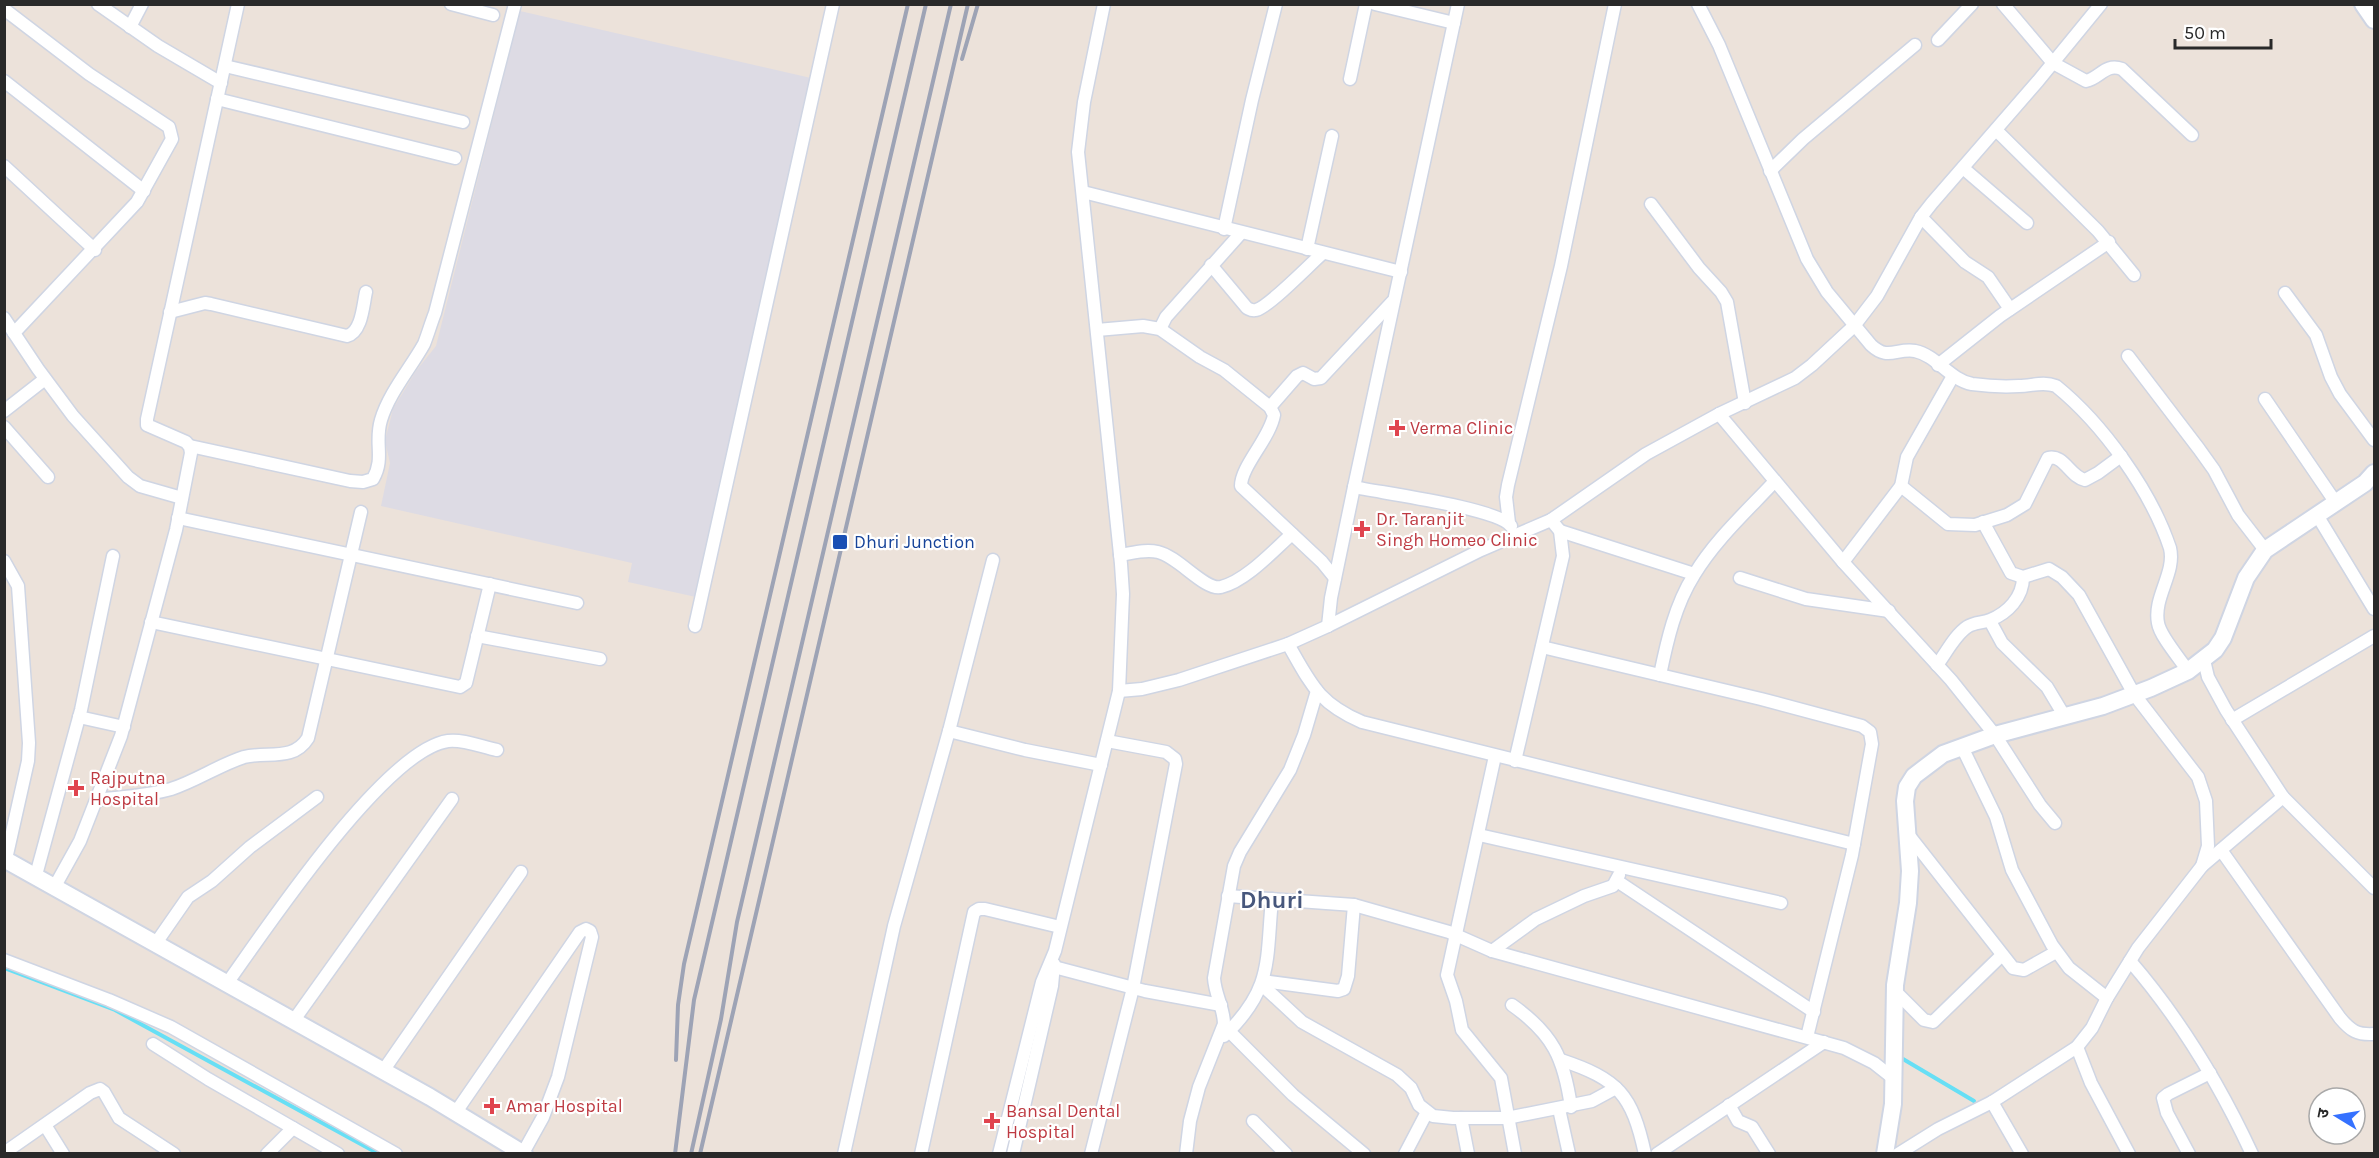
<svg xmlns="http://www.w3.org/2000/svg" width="2379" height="1158" font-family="Karla,'Noto Sans Devanagari',sans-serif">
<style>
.industrial{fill:#dddbe4}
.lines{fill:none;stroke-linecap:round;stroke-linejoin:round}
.stream{stroke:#67dff5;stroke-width:4}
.street-casing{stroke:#cfd5e3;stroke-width:15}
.secondary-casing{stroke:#cfd5e3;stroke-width:20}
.street{stroke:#fff;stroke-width:12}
.secondary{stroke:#fff;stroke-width:16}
.rail{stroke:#9da3b5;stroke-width:4}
.health-dot{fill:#e0444e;stroke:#fff;stroke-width:2}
.transit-dot{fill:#1a4fb4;stroke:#fff;stroke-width:2}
.labels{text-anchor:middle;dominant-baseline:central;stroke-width:4.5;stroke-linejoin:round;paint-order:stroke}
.health-label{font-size:18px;fill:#be3a42;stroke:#fff;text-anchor:start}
.transit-label{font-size:18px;fill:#164399;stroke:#fff;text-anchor:start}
.district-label{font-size:24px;font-weight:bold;fill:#47577c;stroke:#fff}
</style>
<rect width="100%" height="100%" fill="#ece2da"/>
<!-- industrial -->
<path class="industrial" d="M520,11L811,78L696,597L628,582L632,563L381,506L390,463L385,441L393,409L416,371L436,346Z"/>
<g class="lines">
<!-- stream -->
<g class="stream">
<path d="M4,968L115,1010L379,1154"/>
<path d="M1903,1059L1974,1101"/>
</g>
<defs>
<g id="street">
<path d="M98,4L158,46L221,83"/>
<path d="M451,4L493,15"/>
<path d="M1375,4L1454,23"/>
<path d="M1698,4L1719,45L1807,259L1827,292L1871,345C1888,361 1896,348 1915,351C1936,355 1950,380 1972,384C1987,386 2004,387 2019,386C2032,386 2043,381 2056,386C2103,424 2151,491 2170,548C2176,573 2153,597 2158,623C2160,636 2180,659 2188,671"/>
<path d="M2003,4L2053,63L2086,81C2100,78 2105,63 2122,69L2192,135"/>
<path d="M4,9L89,74L169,127L172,139L137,202L14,333"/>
<path d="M130,27L142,4"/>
<path d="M1938,40L1972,4"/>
<path d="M225,66L463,122"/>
<path d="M1350,79L1366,4"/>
<path d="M4,81L144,191"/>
<path d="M217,99L455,158"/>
<path d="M1996,130L2098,231L2134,275"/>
<path d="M4,166L95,250"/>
<path d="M1963,168L2027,223"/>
<path d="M1770,171L1803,139L1915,45"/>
<path d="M1083,192L1401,272"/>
<path d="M1651,204L1699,268L1721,292L1727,302L1745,403"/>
<path d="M1921,217L1965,262L1988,277L2010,309"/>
<path d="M1224,229L1252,100L1276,4"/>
<path d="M1307,249L1332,136"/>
<path d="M1211,265L1247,308C1251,310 1252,311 1256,310C1269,307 1310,264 1323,253"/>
<path d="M2285,293L2316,335L2331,377L2340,394L2374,440"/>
<path d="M170,312L205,303L211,304L347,336C362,332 363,305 366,292"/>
<path d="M4,318L38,369L73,416L128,477L140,486L182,498"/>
<path d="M1160,329L1166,317L1241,233"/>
<path d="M1097,330L1143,326L1160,329L1200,357L1224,370L1270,407L1274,415C1270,438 1241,466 1241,486L1322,562L1335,578"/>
<path d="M2128,356L2199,449L2214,470L2238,515L2265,550"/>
<path d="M1938,365L2000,316L2109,242"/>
<path d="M2265,399L2336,503"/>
<path d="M1270,407L1297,376L1303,373L1314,379L1321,378L1392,302"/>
<path d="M4,411L45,379"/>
<path d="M1719,414L1843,562L1951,680L1995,735L2040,805L2055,823"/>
<path d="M4,427L48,477"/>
<path d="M190,446L350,481L363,482L373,479C385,458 374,443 381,420C389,393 410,369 424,344C428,334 431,323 435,313L515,4"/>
<path d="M1901,486L1948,524L1975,525L2007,515L2025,504L2048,458C2064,454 2070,477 2085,480L2098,473L2121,456"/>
<path d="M1354,487C1382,493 1497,508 1511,526"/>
<path d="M2317,515L2374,609"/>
<path d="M178,518L577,603"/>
<path d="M1509,523L1506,497L1508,485L1561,266L1615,4"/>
<path d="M1560,531L1694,574"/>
<path d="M1120,555C1133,553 1145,549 1158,552C1179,557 1205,591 1221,587C1246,581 1274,550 1292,534"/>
<path d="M4,561L18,586L29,743L28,761L6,859"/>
<path d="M1843,562L1901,486L1907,457L1953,376"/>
<path d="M1740,578L1806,599L1889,611"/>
<path d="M1990,621L2002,643L2047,687L2065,717"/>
<path d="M151,622L460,687L466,683L490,584"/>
<path d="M695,626L833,4"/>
<path d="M1328,626L1331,598L1354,487L1458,4"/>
<path d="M477,636L600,659"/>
<path d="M1288,644C1311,684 1318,703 1362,722L1854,844"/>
<path d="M1542,647L1761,699L1862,726L1870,732L1872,744L1852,855L1807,1037"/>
<path d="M2204,660L2208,677L2226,710L2283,797L2374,888"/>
<path d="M1937,665C1946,653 1955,635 1967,627C1974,622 1983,623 1990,620C2008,613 2023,597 2023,577"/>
<path d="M1660,675C1667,641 1675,605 1694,575C1715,540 1747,511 1775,481"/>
<path d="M1119,691L1142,689L1179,680L1288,644L1328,626L1481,550L1551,520L1646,454L1719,414L1795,378L1812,365L1854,326L1877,296L1921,217L1932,203L2038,81L2101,4"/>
<path d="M79,717L124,727"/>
<path d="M2232,720L2374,636"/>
<path d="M949,731L993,560"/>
<path d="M1962,747L1996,817L2012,870L2052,945L2069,968L2107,998"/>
<path d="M1495,756L1447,975L1456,1001L1462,1030L1501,1078L1515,1154"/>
<path d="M1515,761L1563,556L1560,531L1551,520"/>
<path d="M97,800C122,797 147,796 171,789C196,781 219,765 244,757C267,751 293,762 308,738L361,512"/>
<path d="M1907,833L2013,968L2024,970L2056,952"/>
<path d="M1479,835L1781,903"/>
<path d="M2221,850L2340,1018C2351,1031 2357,1035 2374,1034"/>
<path d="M2202,866L2283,797"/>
<path d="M36,875L81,710L113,556"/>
<path d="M1617,881L1814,1012"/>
<path d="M55,886L80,841L121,736L176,530L191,453L190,447L186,442L147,425V419L238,4"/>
<path d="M1228,896L1354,905L1449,932L1492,951L1844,1048L1874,1063L1893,1078"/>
<path d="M156,943L188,897L212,881L250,847L317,797"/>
<path d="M1492,951L1536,919L1584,896L1613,886L1619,875"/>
<path d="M4,960L109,1000L171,1027L396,1154"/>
<path d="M2130,961C2181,1020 2219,1083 2252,1154"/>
<path d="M1054,967L1145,991L1221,1005"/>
<path d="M1263,981L1338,991L1344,989L1348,976L1354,905"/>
<path d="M228,982C266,929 385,750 448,741C463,739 482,747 497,750"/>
<path d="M1262,985L1302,1022L1397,1075L1411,1088L1419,1105L1433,1116L1453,1118H1507L1592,1101L1616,1088"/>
<path d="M1895,991L1924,1020L1933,1022L2002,955"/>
<path d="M1512,1005C1553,1034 1564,1058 1571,1107"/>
<path d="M294,1020L452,799"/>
<path d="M1229,1031L1293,1095L1364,1154"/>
<path d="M1224,1036C1273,989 1266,962 1272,899"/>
<path d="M153,1044L208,1079L338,1154"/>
<path d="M2077,1047L2091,1083L2129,1154"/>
<path d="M1561,1060C1618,1079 1632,1094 1645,1154"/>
<path d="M383,1071L521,872"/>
<path d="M1992,1102L2022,1154"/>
<path d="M1729,1105L1738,1121L1752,1127L1769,1154"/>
<path d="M1559,1109L1569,1154"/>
<path d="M456,1112L580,932L586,929L590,931L592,937L558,1077L543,1117L523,1153"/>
<path d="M1461,1118L1468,1154"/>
<path d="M1253,1121L1286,1154"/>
<path d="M45,1125L63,1154"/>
<path d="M4,1153L90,1093L100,1089L104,1092L119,1118L174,1154"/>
<path d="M267,1154L293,1128"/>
<path d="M844,1154L894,926L949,731L1025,750L1101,765"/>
<path d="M921,1154L974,912L979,909H985L1060,927"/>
<path d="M999,1154L1042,982L1055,951L1119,691L1123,594L1121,564L1078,152L1084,102L1104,4"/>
<path d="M1013,1154L1052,986L1054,964"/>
<path d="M1091,1154L1133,988L1176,764L1175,759L1166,752L1107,741"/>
<path d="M1186,1154L1190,1121L1199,1087L1224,1024C1224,1008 1215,995 1214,978L1234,866L1240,852L1290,770L1304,735L1317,691"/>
<path d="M1405,1154L1427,1112"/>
<path d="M1657,1154L1824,1042"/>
<path d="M1898,1154L1938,1129L1992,1102L2077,1047L2092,1028L2107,998L2138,948L2202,866L2208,846L2206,801L2198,777L2134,694L2079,595L2062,577L2049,569L2023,577L2011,573L1983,522"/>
<path d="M2189,1154L2167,1113L2163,1098L2168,1094L2210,1073"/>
</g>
<g id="secondary">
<path d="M2363,4L2374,20"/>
<path d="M4,859L430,1097L524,1154"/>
<path d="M1885,1154L1893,1104L1895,985L1908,903L1910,871L1905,801L1907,787L1914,776L1943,754L1995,735L2103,706L2151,688L2188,671L2215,650L2223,638L2246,578L2265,550L2365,483L2374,473"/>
</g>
</defs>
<!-- street casing -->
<use href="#street" class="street-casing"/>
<!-- secondary casing -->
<use href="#secondary" class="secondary-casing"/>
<!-- street -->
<use href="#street" class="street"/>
<!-- secondary -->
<use href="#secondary" class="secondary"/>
<!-- rail -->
<g class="rail">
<path d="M962,59L978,4"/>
<path d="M676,1060L678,1005L684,964L908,4"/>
<path d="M675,1154L694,1000L926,4"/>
<path d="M691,1154L721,1019L737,922L951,4"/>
<path d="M700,1154L968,4"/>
</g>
</g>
<!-- markers -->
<g class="health-dot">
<path d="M1394 419h6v6h6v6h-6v6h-6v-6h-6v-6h6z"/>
<path d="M1359 520h6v6h6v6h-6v6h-6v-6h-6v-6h6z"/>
<path d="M73 779h6v6h6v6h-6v6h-6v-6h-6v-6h6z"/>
<path d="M489 1097h6v6h6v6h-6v6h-6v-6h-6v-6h6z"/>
<path d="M989 1112h6v6h6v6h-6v6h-6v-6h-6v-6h6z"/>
</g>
<rect class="transit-dot" x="832" y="534" width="16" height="16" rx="3"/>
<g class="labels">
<!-- health labels -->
<g class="health-label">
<text x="1410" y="428">Verma Clinic</text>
<text x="1376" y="519">Dr. Taranjit<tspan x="1376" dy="21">Singh Homeo Clinic</tspan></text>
<text x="90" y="778">Rajputna<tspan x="90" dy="21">Hospital</tspan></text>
<text x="506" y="1106">Amar Hospital</text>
<text x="1006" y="1111">Bansal Dental<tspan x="1006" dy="21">Hospital</tspan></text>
</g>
<!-- transit labels -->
<g class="transit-label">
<text x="854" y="542">Dhuri Junction</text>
</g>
<!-- district labels -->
<g class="district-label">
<text x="1272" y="900">Dhuri</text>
</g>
</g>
<!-- border -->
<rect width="2379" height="1158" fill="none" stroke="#292929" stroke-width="12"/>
<!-- north arrow -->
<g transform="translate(2337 1116) rotate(281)"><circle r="28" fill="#ffffff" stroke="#a9a9a9" stroke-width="1.5"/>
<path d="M0-4.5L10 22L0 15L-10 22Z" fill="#3571ff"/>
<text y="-9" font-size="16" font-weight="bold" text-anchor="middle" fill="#292929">उ</text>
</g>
<!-- scale -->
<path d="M2175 39v9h96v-9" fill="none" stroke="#292929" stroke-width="3"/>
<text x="2184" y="39" font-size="18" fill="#292929" stroke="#ffffff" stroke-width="4.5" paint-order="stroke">50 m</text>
</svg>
